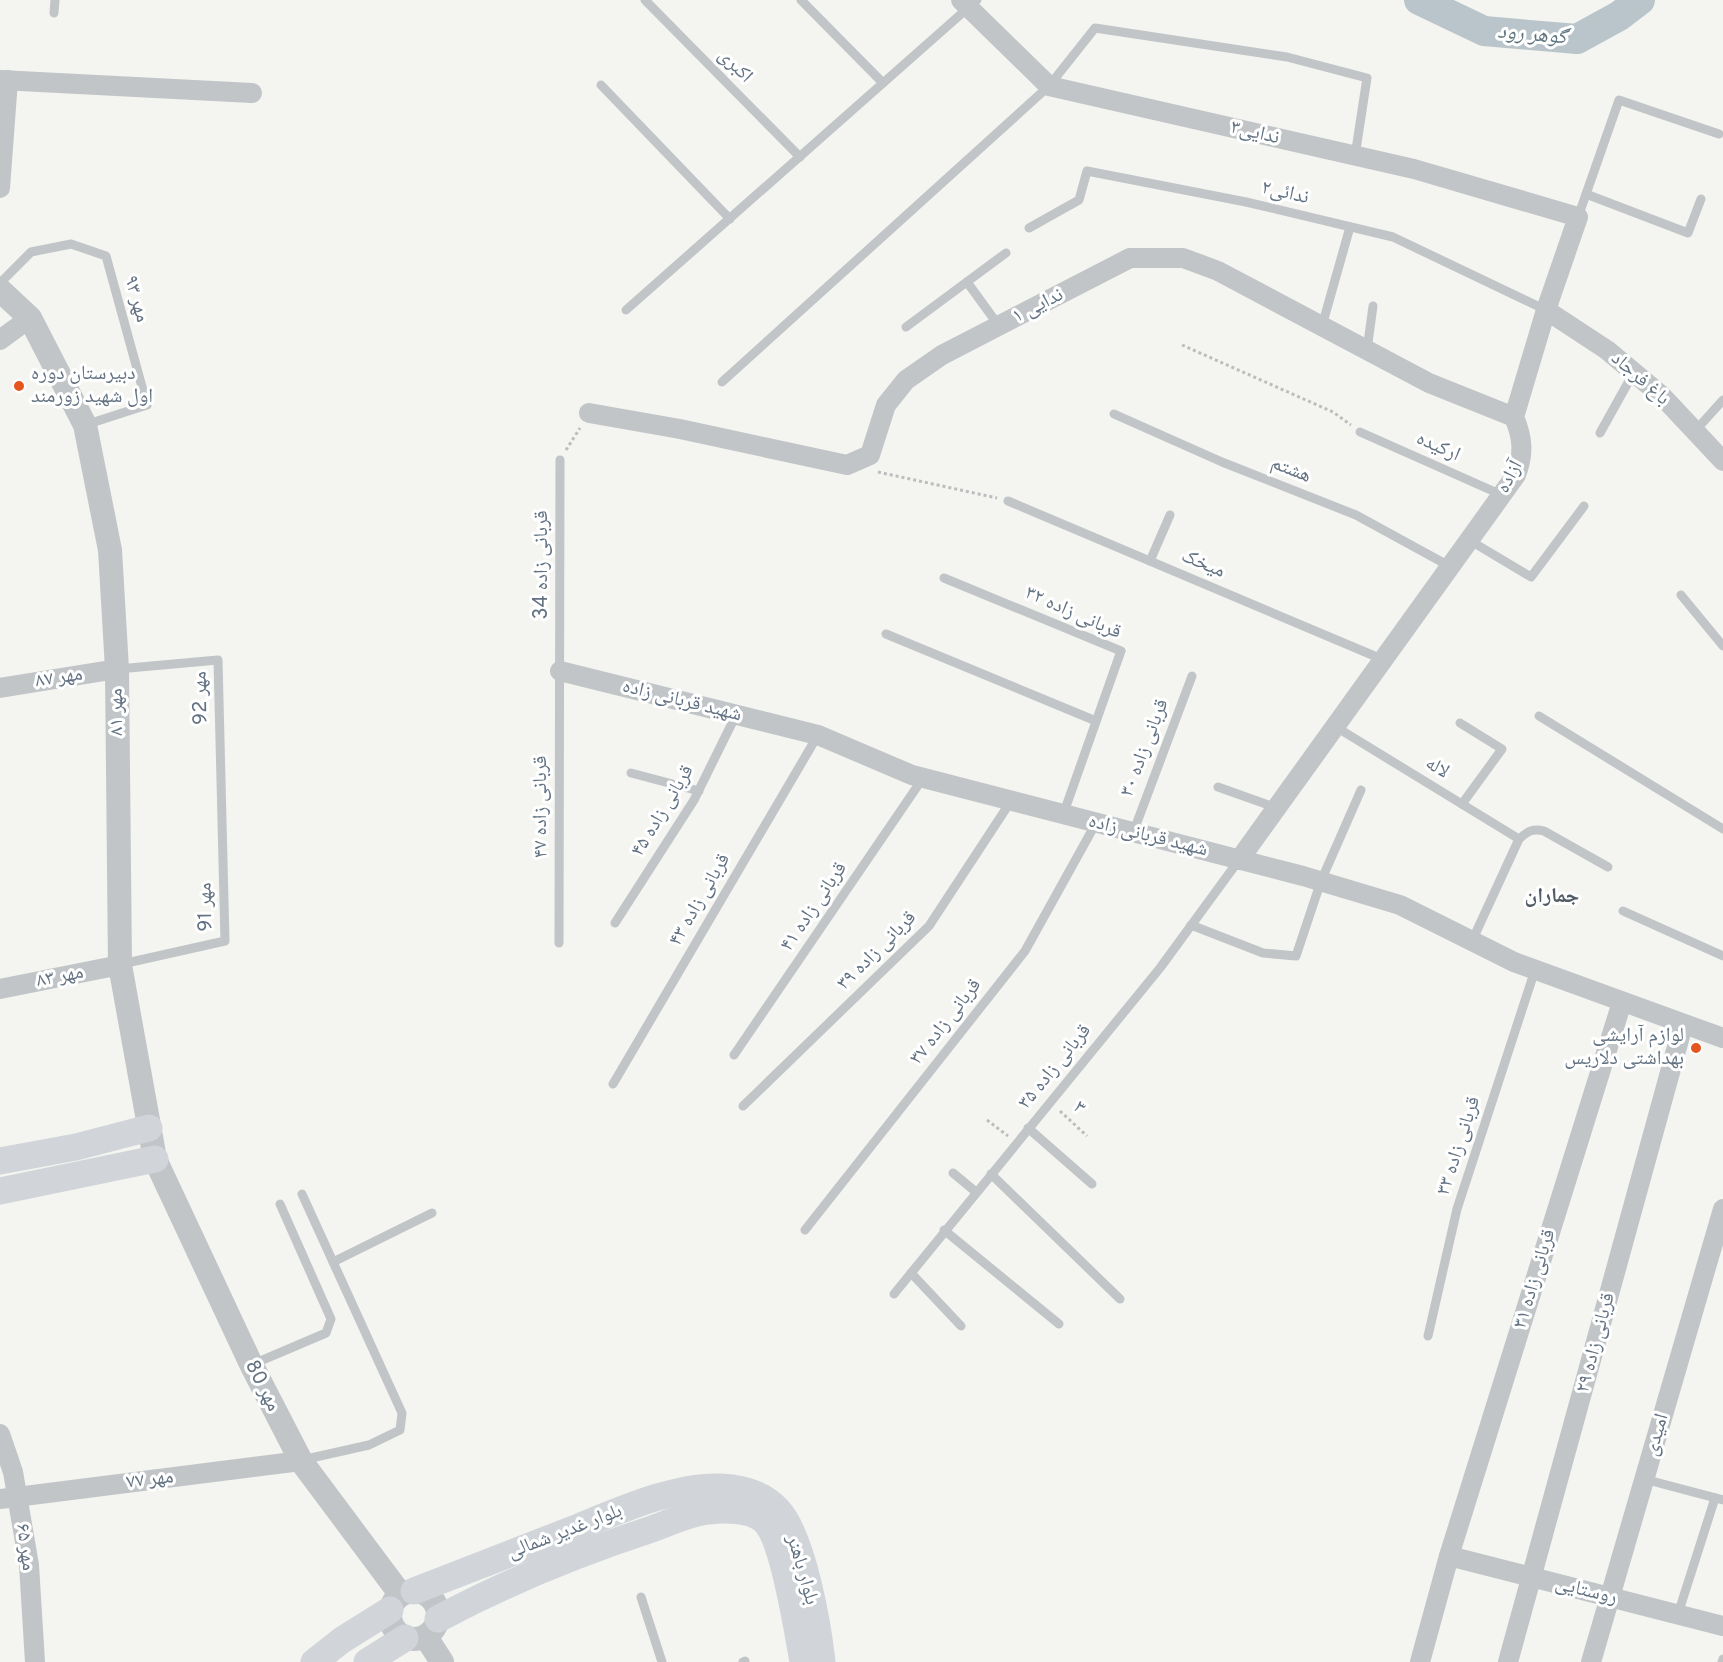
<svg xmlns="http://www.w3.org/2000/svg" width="1723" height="1662" font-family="Overpass,'Noto Naskh Arabic',sans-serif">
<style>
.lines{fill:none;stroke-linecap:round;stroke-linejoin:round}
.river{stroke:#bac5cb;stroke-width:30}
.path{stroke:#bbbdbf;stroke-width:3;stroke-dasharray:3 3;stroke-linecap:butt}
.service{stroke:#c1c5c8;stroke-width:9}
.minor{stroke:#c1c5c8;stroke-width:20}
.tertiary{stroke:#c1c5c8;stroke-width:24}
.secondary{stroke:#d1d5da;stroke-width:27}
.poi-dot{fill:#e6551e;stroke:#fff;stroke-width:2}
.labels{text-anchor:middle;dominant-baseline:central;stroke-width:6;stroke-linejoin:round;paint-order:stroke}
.street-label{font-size:20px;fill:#627282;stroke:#fff}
.poi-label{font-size:20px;fill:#627282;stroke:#fff;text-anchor:start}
.water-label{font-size:21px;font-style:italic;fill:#5e757f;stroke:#fff}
.neighbourhood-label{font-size:21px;font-weight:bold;fill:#505c67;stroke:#fff}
</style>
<rect width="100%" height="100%" fill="#f4f4f0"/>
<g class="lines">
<!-- river -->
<path class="river" d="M1419,0L1484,31L1577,39L1619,16L1640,0"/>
<!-- path -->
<g class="path">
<path d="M1182,345L1333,412L1351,425"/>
<path d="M566,450L580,428"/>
<path d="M878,472L997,498"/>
<path d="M1060,1111L1087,1136"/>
<path d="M987,1120L1008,1136"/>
</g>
<!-- service -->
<g class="service">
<path d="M645,0L800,157"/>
<path d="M801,0L883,83"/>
<path d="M54,13L55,0"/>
<path d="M601,85L730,219"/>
<path d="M1586,194L1688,233L1701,199"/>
<path d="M1578,217L1619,100L1719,134"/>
<path d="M1029,228L1079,200L1087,171L1246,202L1393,237L1546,310"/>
<path d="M967,282L999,326"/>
<path d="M0,283L31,252L71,244L106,256L147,405L85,425"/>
<path d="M626,310L977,0"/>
<path d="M1322,326L1350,227"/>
<path d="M906,327L1006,253"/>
<path d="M1367,350L1373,306"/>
<path d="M722,382L1049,86L1095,28L1287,57L1367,78L1355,156"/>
<path d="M1114,414L1222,462L1356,515L1451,567"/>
<path d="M1695,431L1723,400"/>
<path d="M1360,432L1502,495"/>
<path d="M1600,433L1634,372"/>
<path d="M1008,501L1384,660"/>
<path d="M1469,540L1531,577L1584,506"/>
<path d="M1150,561L1170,515"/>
<path d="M944,578L1121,651L1063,815"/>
<path d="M1681,595L1723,646"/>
<path d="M886,634L1096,721"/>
<path d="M118,669L218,660L225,941L122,964"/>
<path d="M1539,716L1723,829"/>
<path d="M1460,723L1502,749L1462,804"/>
<path d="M1336,727L1519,839"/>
<path d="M631,773L699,791"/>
<path d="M1218,787L1277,808"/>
<path d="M1133,833L1192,676"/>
<path d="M1623,911L1723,956"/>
<path d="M615,923L694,800L736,715"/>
<path d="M1191,925L1263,953L1296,956L1321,881L1361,790"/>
<path d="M1472,941L1519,839C1528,831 1533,828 1544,831L1608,867"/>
<path d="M559,943L560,460"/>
<path d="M734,1055L923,778"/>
<path d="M613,1084L818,735"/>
<path d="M743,1106L929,926L1011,801"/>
<path d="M1028,1128L1092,1184"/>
<path d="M953,1173L976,1192"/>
<path d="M991,1174L1120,1299"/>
<path d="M805,1230L1025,951L1096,823"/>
<path d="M944,1230L1059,1324"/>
<path d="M333,1262L432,1213"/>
<path d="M911,1273L961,1326"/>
<path d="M894,1294L1160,968L1239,860"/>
<path d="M1428,1336L1457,1209L1535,970"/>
<path d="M253,1364L326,1333L331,1319L280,1204"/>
<path d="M302,1460L369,1445L400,1430L402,1413L302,1194"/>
<path d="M1644,1479L1723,1500"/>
<path d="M641,1597L662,1662"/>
<path d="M1678,1614L1715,1498"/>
<path d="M743,1662L745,1661"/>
<path d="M1722,1662L1723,1659"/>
</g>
<!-- minor -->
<g class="minor">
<path d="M961,0L1049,86L1414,169L1578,217L1546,310L1514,417C1523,438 1524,454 1516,475L1239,860"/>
<path d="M0,80L252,93"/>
<path d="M0,188L8,80"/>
<path d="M1546,310L1607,350L1662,396L1723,461"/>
<path d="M0,340L30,318"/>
<path d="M589,413L680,429L847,465L870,455L886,405L906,380L942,355L1130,258H1183L1218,271L1429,383L1514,417"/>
<path d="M560,671L818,735L912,775L1303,876L1400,905L1514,962L1723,1038"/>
<path d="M0,688L117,669"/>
<path d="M0,989L120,965"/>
<path d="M0,1434L13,1472L29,1565L35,1662"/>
<path d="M0,1499L301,1461"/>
<path d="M1449,1556L1723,1626"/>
<path d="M1420,1662L1449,1556L1622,1002"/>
<path d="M1508,1662L1683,1025"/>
<path d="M1591,1662L1723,1209"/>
</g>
<!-- tertiary -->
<g class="tertiary">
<path d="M0,290L30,318L85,425L110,550L117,669L120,965L155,1159L251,1364L301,1461L401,1595"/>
<circle cx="414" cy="1615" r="24"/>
<path d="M426,1637L442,1662"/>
</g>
<!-- secondary -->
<g class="secondary">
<path d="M0,1161L76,1147L149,1128"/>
<path d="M0,1191L155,1159"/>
<path d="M414,1591C468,1570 522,1549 576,1528C618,1511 675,1485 721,1487C742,1488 763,1493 778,1510C803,1537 818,1625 822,1662"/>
<path d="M438,1619C507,1582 579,1553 652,1529C670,1523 690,1512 709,1511C724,1509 749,1509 762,1519C783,1534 798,1634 803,1662"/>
<path d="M314,1662L342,1640L390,1610"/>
<path d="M367,1662L405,1638"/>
</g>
</g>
<!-- markers -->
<g class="poi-dot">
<circle cx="19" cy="386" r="6"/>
<circle cx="1696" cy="1048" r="6"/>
</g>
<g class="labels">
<!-- street labels -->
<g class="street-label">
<text transform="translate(735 66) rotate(45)">اکبری</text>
<text transform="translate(1255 133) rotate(13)">ندایی۳</text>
<text transform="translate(1285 193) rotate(13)">ندائی۲</text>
<text transform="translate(136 299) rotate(74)">مهر ۹۳</text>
<text transform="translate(1038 306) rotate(-27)">ندایی ۱</text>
<text transform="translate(1640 379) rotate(41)">باغ فرجاد</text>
<text transform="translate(1438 447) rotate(24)">ارکیده</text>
<text transform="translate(1291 470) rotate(22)">هشتم</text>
<text transform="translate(1510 477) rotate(-62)">آزاده</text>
<text transform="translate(1203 564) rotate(23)">میخک</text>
<text transform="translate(542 565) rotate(-90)">قربانی زاده 34</text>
<text transform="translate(1073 613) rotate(24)">قربانی زاده ۳۲</text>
<text transform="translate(59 678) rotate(-9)">مهر ۸۷</text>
<text transform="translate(201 698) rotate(-91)">مهر 92</text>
<text transform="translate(682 701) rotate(14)">شهید قربانی زاده</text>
<text transform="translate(117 712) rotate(-91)">مهر ۸۱</text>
<text transform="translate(1145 748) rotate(-69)">قربانی زاده ۳۰</text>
<text transform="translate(1437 768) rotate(31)">لاله</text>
<text transform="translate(541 807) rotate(-90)">قربانی زاده ۴۷</text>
<text transform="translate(663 811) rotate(-59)">قربانی زاده ۴۵</text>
<text transform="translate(1148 836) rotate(14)">شهید قربانی زاده</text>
<text transform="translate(700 900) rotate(-60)">قربانی زاده ۴۳</text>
<text transform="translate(206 907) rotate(-91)">مهر 91</text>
<text transform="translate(814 907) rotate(-56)">قربانی زاده ۴۱</text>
<text transform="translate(877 951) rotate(-45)">قربانی زاده ۳۹</text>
<text transform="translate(60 977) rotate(-11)">مهر ۸۳</text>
<text transform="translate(946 1022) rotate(-52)">قربانی زاده ۳۷</text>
<text transform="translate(1055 1067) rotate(-51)">قربانی زاده ۳۵</text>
<text transform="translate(1079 1108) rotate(43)">۳</text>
<text transform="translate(1459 1146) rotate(-72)">قربانی زاده ۳۳</text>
<text transform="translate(1535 1279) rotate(-73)">قربانی زاده ۳۱</text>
<text transform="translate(1596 1343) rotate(-75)">قربانی زاده ۲۹</text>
<text transform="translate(262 1386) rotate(63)">مهر 80</text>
<text transform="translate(1657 1435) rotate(-74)">امیدی</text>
<text transform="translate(150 1480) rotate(-7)">مهر ۷۷</text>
<text transform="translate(565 1532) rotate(-21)">بلوار غدیر شمالی</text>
<text transform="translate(25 1547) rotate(82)">مهر ۶۵</text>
<text transform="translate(802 1570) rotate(74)">بلوار باهنر</text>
<text transform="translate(1586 1591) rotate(14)">روستایی</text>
</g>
<!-- poi labels -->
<g class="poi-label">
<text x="31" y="374">دبیرستان دوره<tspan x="31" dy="23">اول شهید زورمند</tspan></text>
<text x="1684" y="1036" text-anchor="end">لوازم آرایشی<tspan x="1684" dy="23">بهداشتی دلاریس</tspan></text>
</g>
<!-- water labels -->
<g class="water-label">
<text transform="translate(1532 35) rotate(5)">گوهر رود</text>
</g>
<!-- neighbourhood labels -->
<g class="neighbourhood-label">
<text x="1552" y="896">جماران</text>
</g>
</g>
</svg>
